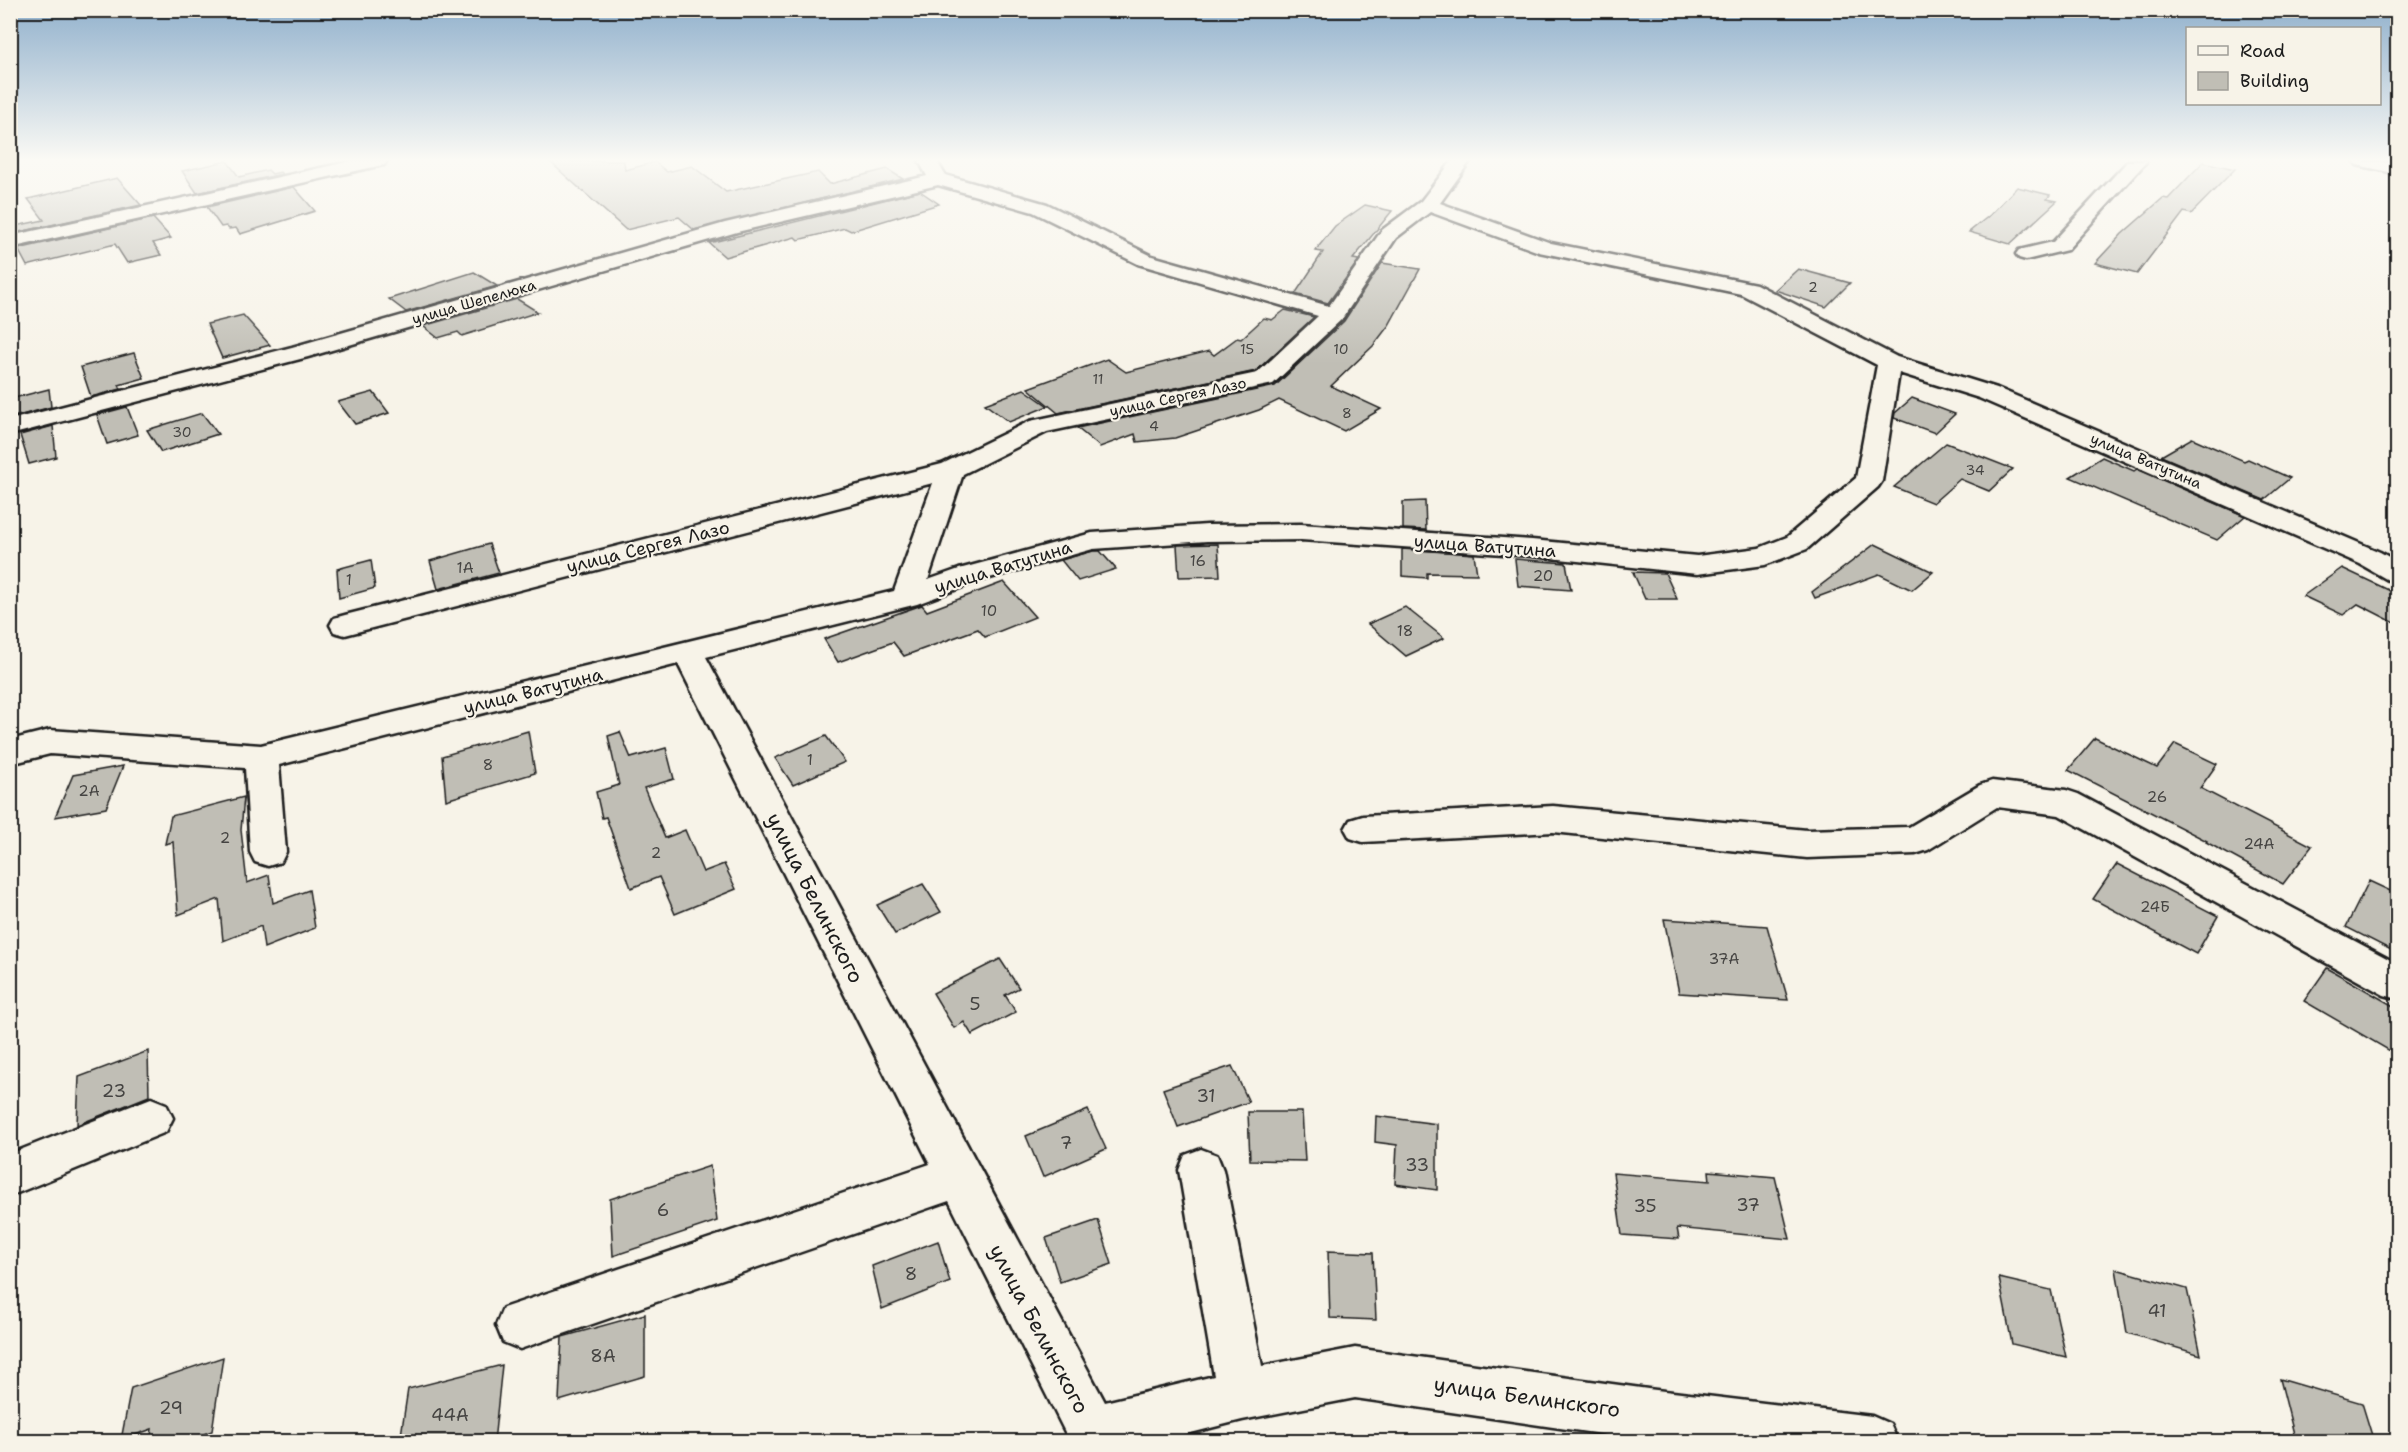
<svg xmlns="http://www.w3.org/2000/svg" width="2408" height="1452" font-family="'Shantell Sans',sans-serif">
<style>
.building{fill:#c0beb5;stroke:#1c1c1c;stroke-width:1.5}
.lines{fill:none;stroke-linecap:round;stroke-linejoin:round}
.minor-casing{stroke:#1c1c1c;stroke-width:5}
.minor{fill:#f7f3e8;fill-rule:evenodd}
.labels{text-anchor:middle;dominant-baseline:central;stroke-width:4.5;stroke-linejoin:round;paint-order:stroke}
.far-number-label{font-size:14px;fill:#454442}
.far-street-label{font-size:15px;fill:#1c1c1c;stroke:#f7f3e8}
.number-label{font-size:15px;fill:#454442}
.street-label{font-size:18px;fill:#1c1c1c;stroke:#f7f3e8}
.near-number-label{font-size:18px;fill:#454442}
.near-street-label{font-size:21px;fill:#1c1c1c;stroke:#f7f3e8}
</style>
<rect width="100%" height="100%" fill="#f7f3e8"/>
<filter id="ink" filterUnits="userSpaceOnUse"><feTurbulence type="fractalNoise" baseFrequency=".0167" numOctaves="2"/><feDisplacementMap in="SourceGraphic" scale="12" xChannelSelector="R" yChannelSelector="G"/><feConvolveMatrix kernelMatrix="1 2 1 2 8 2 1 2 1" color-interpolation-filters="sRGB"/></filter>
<g filter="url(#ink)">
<!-- building -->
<g class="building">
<path d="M227,161L239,177L268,170L272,174L280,172L282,174L197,193L182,171Z"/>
<path d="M549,161H624L625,170L655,162L667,172L692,166L726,192L818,172L830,184L887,169L903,179L694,230L679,217L626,230Z"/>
<path d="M2203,162L2235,169L2191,214L2184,212L2137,274L2095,263L2122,234L2163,198L2168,199Z"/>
<path d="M117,178L141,205L10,234V227L44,220L28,199Z"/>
<path d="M294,187L315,211L240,234L236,228L229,229L226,226L221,227L207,207Z"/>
<path d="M2017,187L2050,195L2047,199L2057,201L2010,244L1969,232L1990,215Z"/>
<path d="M920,191L939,204L851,231L845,228L798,240L795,237L725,257L709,243Z"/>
<path d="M1365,205L1392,211L1353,259L1359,260L1328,303L1295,294L1323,252L1315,251L1335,226Z"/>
<path d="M153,218L171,238L153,243L161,255L127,263L115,244L27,266L18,249Z"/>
<path d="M1382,263L1420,269L1389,325L1373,346L1331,386L1381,409L1344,431L1279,400L1259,410L1175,438L1137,442L1135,434L1100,447L1077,428L1275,386L1344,321Z"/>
<path d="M1798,269L1850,283L1826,307L1775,290Z"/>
<path d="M474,272L497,286L406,312L389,299Z"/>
<path d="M517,299L538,312L462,336L458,332L438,338L423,326Z"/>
<path d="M1285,310L1314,317L1256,371L1058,413L1028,388L1107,359L1126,372L1209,351L1214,355L1237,338L1241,339L1264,318L1272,320Z"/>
<path d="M243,315L270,345L222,358L207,324Z"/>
<path d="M134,353L144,378L119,385L121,389L91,397L81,367Z"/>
<path d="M49,389L51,407L14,417L10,399Z"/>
<path d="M1024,389L1048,406L1009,422L985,404Z"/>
<path d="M373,392L389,413L355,424L338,402Z"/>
<path d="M1912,398L1955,414L1935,433L1894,418L1895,413Z"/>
<path d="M127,407L138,435L107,444L97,415Z"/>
<path d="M202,413L218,434L161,452L147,430Z"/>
<path d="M53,426L56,457L29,464L20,435Z"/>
<path d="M2192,438L2244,461L2248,459L2290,478L2264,500L2161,456Z"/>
<path d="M1946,443L2013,469L1989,491L1960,479L1933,503L1894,487Z"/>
<path d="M2102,457L2134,471L2137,469L2245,516L2217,540L2070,477Z"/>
<path d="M1425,501L1426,530L1403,529V502Z"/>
<path d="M489,544L499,573L438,589L430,561Z"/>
<path d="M1218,544L1220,576L1179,577L1177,545Z"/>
<path d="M1875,544L1933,572L1912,590L1879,574L1815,598L1812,592Z"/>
<path d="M1402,549L1474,554L1477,574L1427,573V578L1402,576Z"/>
<path d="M1093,551H1100L1116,569L1078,581L1061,560Z"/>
<path d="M1515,559L1566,563L1571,590L1518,586Z"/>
<path d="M371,560L375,588L339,598L337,569Z"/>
<path d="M2342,568L2397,594V624L2358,604L2343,615L2303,596Z"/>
<path d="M1633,572L1665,573L1677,599H1645Z"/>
<path d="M1004,582L1035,617L985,637L978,629L904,656L893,642L838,662L824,639L922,605L927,611Z"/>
<path d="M1405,607L1444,638L1406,656L1368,624Z"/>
<path d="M528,731L535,773L446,800L442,756Z"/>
<path d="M620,732L631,758L666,748L674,779L644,788L665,838L685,830L703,872L724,864L736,889L675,914L659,877L631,888L606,817L602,818L596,792L619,785L608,736Z"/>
<path d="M826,736L845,762L793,785L775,758Z"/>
<path d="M2095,738L2157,768L2175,744L2217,764L2200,788L2312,846L2283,884L2206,842L2207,841L2068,770Z"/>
<path d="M123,766L106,808L55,817L73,775Z"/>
<path d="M244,797L241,830L247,883L269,875L273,903L309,890L315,928L264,948L261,926L223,941L219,899L178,915L173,842L165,844L171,816Z"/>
<path d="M2117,864L2218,916L2196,954L2093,899Z"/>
<path d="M2369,881L2397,894V953L2346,927Z"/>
<path d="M923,884L941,912L895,934L877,905Z"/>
<path d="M1664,919L1767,926L1788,1000L1679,993Z"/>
<path d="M1000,959L1019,988L1005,995L1016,1012L972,1035L964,1022L954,1028L933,993Z"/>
<path d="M2327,968L2397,1008V1055L2304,1001Z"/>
<path d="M148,1051L149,1096L77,1125L79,1077Z"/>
<path d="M1232,1066L1249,1102L1178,1127L1163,1089Z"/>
<path d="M1088,1110L1106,1149L1043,1177L1026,1136Z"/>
<path d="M1248,1112H1302L1305,1161L1250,1160Z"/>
<path d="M1376,1116L1437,1124V1190L1395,1184L1397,1145L1375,1142Z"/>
<path d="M710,1166L717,1221L613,1256L610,1199Z"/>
<path d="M1709,1171L1775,1177L1790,1239L1677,1228L1679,1239L1622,1235L1613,1173L1710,1181Z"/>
<path d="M1098,1220L1112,1264L1060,1282L1046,1238Z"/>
<path d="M938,1241L950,1282L882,1309L872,1266Z"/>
<path d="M1328,1251L1373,1253L1376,1320L1330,1318Z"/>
<path d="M2116,1269L2187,1289L2201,1355L2127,1333Z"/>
<path d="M1999,1278L2051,1290L2066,1357L2012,1344Z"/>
<path d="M645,1314V1376L559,1401L562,1337Z"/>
<path d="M223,1357L212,1431L181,1442H150L152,1429L121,1440L131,1388Z"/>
<path d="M502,1365L494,1442H400L408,1389Z"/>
<path d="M2280,1379L2362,1403L2374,1442H2296Z"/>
</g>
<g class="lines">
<defs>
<g id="minor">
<path d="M352,161H387L384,165L378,166L10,248V236Z"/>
<path d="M919,161H937L945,175L1047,204L1152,256L1329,306L1382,230L1421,201L1452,161H1470L1440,203L1551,243L1756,284L1897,357L1997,388L2380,552L2398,562V583L2388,580L2360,564L1979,398L1899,373L1882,481L1878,487L1807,549L1765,565L1697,574L1532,556L1301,540L1207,541L1093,549L979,581L917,604L706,657L1105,1402L1214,1376L1179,1170L1185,1155L1201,1149L1217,1155L1223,1170L1262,1366L1355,1348L1648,1389L1872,1416L1890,1424L1898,1442H1656L1355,1398L1242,1420L1155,1442H1070L949,1201L520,1349L503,1342L496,1325L503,1308L930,1164L678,664L279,765L286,852L281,862L268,866L255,862L250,852L245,768L50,754L10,764V740L50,730L261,745L894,591L933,483L345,635L334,632L330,625L334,618L345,615L942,464L1030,421L1257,373L1318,316L1138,264L1033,212L938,185L737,232L308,357L10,435V420L292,347L725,223L927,176ZM1430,212L1539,252L1741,294L1877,365L1856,478L1787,537L1759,548L1697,556L1532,540L1301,524L1207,525L1092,533L959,569L928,580L963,474L1047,432L1273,384L1342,319L1396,238Z"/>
<path d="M2128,161H2147L2067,250L2026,260L2019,258L2016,254L2019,250L2053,242Z"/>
<path d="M2354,161L2398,163V174L2357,165Z"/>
<path d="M1992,781L2066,790L2078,794L2398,964V999L2384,995L2059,815L1997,807L1928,850L1915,854L1807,858L1553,832L1363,842L1350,838L1345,829L1350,820L1363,816L1553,806L1807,830L1909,827L1980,785Z"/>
<path d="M151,1098L166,1104L173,1118L166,1132L10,1196V1154Z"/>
</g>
</defs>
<!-- minor casing -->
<use href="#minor" class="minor-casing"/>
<!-- minor -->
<use href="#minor" class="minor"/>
</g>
</g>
<!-- sky -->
<linearGradient id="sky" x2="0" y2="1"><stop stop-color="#90b0cc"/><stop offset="0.44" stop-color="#fbfaf5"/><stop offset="1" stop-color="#fbfaf5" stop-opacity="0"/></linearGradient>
<rect width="2408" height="364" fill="url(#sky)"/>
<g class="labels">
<!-- far-number labels -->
<g class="far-number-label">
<text x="1813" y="287">2</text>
<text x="1247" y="349">15</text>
<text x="1341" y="349">10</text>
<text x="1098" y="379">11</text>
<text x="1347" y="413">8</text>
<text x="1154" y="426">4</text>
<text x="182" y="432">30</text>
<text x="1975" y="470">34</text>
</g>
<!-- far-street labels -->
<g class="far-street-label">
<text transform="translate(474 302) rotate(-16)">улица Шепелюка</text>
<text transform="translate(1178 397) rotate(-12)">улица Сергея Лазо</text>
<text transform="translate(2146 461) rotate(23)">улица Ватутина</text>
</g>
<!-- number labels -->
<g class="number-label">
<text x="1198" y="561">16</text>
<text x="465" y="568">1А</text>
<text x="1543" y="576">20</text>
<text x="349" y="580">1</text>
<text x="989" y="611">10</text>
<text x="1405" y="631">18</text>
<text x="810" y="760">1</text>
<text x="488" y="765">8</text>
<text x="89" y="791">2А</text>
<text x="2157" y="797">26</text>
<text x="225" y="838">2</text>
<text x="2259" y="844">24А</text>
<text x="656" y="853">2</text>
<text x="2155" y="907">24Б</text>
<text x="1724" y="959">37А</text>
</g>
<!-- street labels -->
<g class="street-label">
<text transform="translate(1485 546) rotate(4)">улица Ватутина</text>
<text transform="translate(648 547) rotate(-14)">улица Сергея Лазо</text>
<text transform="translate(1003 567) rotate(-17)">улица Ватутина</text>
<text transform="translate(533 691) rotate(-14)">улица Ватутина</text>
</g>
<!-- near-number labels -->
<g class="near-number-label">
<text x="975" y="1004">5</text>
<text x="114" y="1091">23</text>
<text x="1206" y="1096">31</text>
<text x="1066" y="1143">7</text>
<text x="1417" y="1165">33</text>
<text x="1748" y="1205">37</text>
<text x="1645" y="1206">35</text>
<text x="663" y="1210">6</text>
<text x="911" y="1274">8</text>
<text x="2157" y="1311">41</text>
<text x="603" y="1356">8А</text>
<text x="171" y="1408">29</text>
<text x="450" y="1415">44А</text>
</g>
<!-- near-street labels -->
<g class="near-street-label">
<text transform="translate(815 898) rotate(63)">улица Белинского</text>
<text transform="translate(1039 1329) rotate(62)">улица Белинского</text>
<text transform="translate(1527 1397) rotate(8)">улица Белинского</text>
</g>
</g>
<!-- margin -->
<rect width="2408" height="1452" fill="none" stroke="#f7f3e8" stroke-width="36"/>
<rect x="18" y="18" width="2372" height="1416" fill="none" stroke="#1c1c1c" stroke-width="2" filter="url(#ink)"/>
<!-- legend -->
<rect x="2186" y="27" width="195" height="78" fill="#f7f3e8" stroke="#9f9d96" stroke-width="1.5"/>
<rect x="2198" y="46" width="30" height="9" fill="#f7f3e8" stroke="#9f9d96" stroke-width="1.5"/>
<text x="2240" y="57" font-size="18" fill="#1c1c1c">Road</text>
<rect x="2198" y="72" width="30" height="18" fill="#c0beb5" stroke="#9f9d96" stroke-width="1.5"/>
<text x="2240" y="87" font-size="18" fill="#1c1c1c">Building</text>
</svg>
